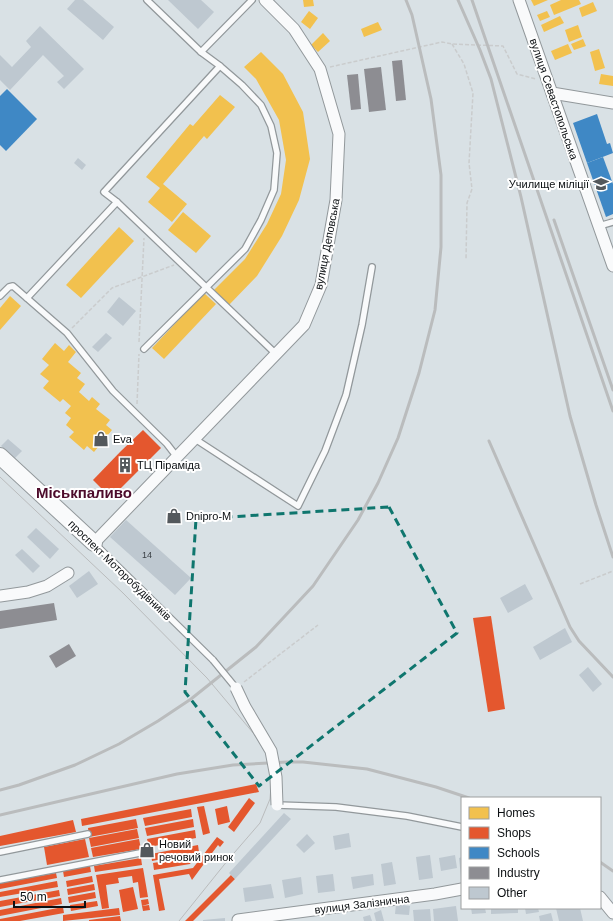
<svg xmlns="http://www.w3.org/2000/svg" width="613" height="921" font-family="Arial,sans-serif">
<style>
.homes{fill:#f2c14e}
.shops{fill:#e4572e}
.schools{fill:#3f88c5}
.industry{fill:#8d8d92}
.building{fill:#bec8d0}
.lines{fill:none;stroke-linecap:round;stroke-linejoin:round}
.lane-casing{stroke:#92989b;stroke-width:8}
.street-casing{stroke:#92989b;stroke-width:13}
.secondary-casing{stroke:#92989b;stroke-width:18}
.path{stroke:#cacccd;stroke-width:1.5;stroke-dasharray:4 2;stroke-linecap:butt}
.lane{stroke:#f9fafb;stroke-width:5.5}
.street{stroke:#f9fafb;stroke-width:11}
.secondary{stroke:#f9fafb;stroke-width:16}
.tram{stroke:#babcbd;stroke-width:1}
.rail{stroke:#babcbd;stroke-width:3}
.lane-bridge-casing{stroke:#92989b;stroke-width:8;stroke-linecap:butt}
.street-bridge-casing{stroke:#92989b;stroke-width:13;stroke-linecap:butt}
.lane-bridge{stroke:#f9fafb;stroke-width:5.5}
.street-bridge{stroke:#f9fafb;stroke-width:11}
.marked{fill:none;stroke:#0f766e;stroke-width:3;stroke-dasharray:8 5;stroke-linejoin:round}
.labels{text-anchor:middle;dominant-baseline:central;stroke-width:4;stroke-linejoin:round;paint-order:stroke}
.number-label{font-size:9px;fill:#3a3f44}
.street-label{font-size:11px;fill:#0b0f12;stroke:#fff}
.poi-label{font-size:11px;fill:#0b0f12;stroke:#fff;text-anchor:start}
.district-label{font-size:15px;font-weight:bold;fill:#4d0b2b;stroke:#fff}
</style>
<rect width="100%" height="100%" fill="#d9e1e5"/>
<!-- homes -->
<g class="homes">
<path d="M303,0H313L314,6L304,7Z"/>
<path d="M531,0H548L534,6Z"/>
<path d="M561,0H579L581,4L554,15L550,5Z"/>
<path d="M593,2L597,11L582,17L579,8Z"/>
<path d="M309,11L318,18L310,29L301,22Z"/>
<path d="M547,11L550,17L540,21L537,15Z"/>
<path d="M560,16L564,23L544,32L541,25Z"/>
<path d="M378,22L382,30L364,37L361,29Z"/>
<path d="M578,25L582,37L569,42L565,30Z"/>
<path d="M323,33L330,41L318,52L311,45Z"/>
<path d="M583,39L586,46L574,50L571,44Z"/>
<path d="M568,44L572,53L555,60L551,51Z"/>
<path d="M599,49L605,68L595,71L590,52Z"/>
<path d="M261,52L283,74L303,112L310,159L299,200L282,236L257,276L228,306L214,290L245,259L267,224L281,194L286,160L279,120L256,79L244,67Z"/>
<path d="M601,74L613,76V86L599,84Z"/>
<path d="M220,95L235,107L207,139L204,136L163,184L187,204L172,222L148,202L160,188L146,177L190,124L193,126Z"/>
<path d="M183,212L211,236L196,253L168,230Z"/>
<path d="M119,227L134,241L81,298L66,285Z"/>
<path d="M204,293L216,304L164,359L152,348Z"/>
<path d="M10,296L21,306L0,330V308Z"/>
<path d="M55,343L64,351L69,345L76,352L68,362L81,373L77,378L85,384L79,392L89,401L92,397L100,404L96,409L110,420L106,425L112,430L94,452L87,446L84,450L69,437L74,432L66,425L71,418L65,413L71,406L63,399L60,402L43,388L49,381L40,374L49,365L42,359Z"/>
</g>
<!-- shops -->
<g class="shops">
<path d="M143,430L161,448L111,498L93,480L121,451Z"/>
<path d="M491,616L505,709L488,712L473,618Z"/>
<path d="M256,784L259,792L82,826L81,819Z"/>
<path d="M249,798L255,803L234,832L228,827Z"/>
<path d="M204,806L210,833L203,835L197,807Z"/>
<path d="M227,806L230,822L218,825L215,809Z"/>
<path d="M191,809L192,817L145,826L143,818Z"/>
<path d="M136,819L138,828L89,837L88,828Z"/>
<path d="M193,819L194,827L147,836L145,828Z"/>
<path d="M73,820L76,832L0,846V836Z"/>
<path d="M137,829L139,838L91,847L89,838Z"/>
<path d="M195,830L196,838L149,847L147,839Z"/>
<path d="M217,837L224,842L220,847L218,845L192,880L189,874L159,879L165,910L159,911L153,875L193,868Z"/>
<path d="M85,839L89,857L47,865L44,847Z"/>
<path d="M139,839L141,849L93,857L91,848Z"/>
<path d="M198,845L199,852L152,861L151,854Z"/>
<path d="M195,856L190,864L154,870L153,863Z"/>
<path d="M141,858L142,865L95,872L94,866Z"/>
<path d="M90,866L91,872L64,877L63,871Z"/>
<path d="M143,868L148,897L140,898L138,882L133,883L132,876L118,878L119,883L106,885L109,908L102,909L96,875Z"/>
<path d="M56,873L57,878L0,889V883Z"/>
<path d="M231,875L235,879L193,921H185Z"/>
<path d="M92,876L93,882L67,887L66,881Z"/>
<path d="M57,881L58,887L0,897V892Z"/>
<path d="M94,884L95,890L68,895L67,889Z"/>
<path d="M133,887L138,909L123,912L119,890Z"/>
<path d="M59,890L60,896L0,907V901Z"/>
<path d="M95,892L96,898L69,903L68,897Z"/>
<path d="M61,898L62,904L0,916V910Z"/>
<path d="M148,899L149,904L142,906L141,900Z"/>
<path d="M97,901L98,906L71,911L70,905Z"/>
<path d="M149,905L150,910L143,911L142,906Z"/>
<path d="M63,907L64,913L20,921H0V919Z"/>
<path d="M119,908L120,915L63,921V915Z"/>
<path d="M120,916L121,921H89V920Z"/>
</g>
<!-- schools -->
<g class="schools">
<path d="M7,89L37,119L6,151L0,145V96Z"/>
<path d="M597,114L607,144L610,143L613,153L587,163L573,123Z"/>
<path d="M603,157L613,184V214L606,217L587,163Z"/>
</g>
<!-- industry -->
<g class="industry">
<path d="M402,60L406,100L396,101L392,61Z"/>
<path d="M381,67L386,110L369,112L364,69Z"/>
<path d="M358,74L361,109L351,110L347,75Z"/>
<path d="M54,603L57,620L0,629V611Z"/>
<path d="M69,644L76,656L56,668L49,656Z"/>
</g>
<!-- building -->
<g class="building">
<path d="M75,0H83L114,27L103,40L67,9Z"/>
<path d="M168,0H201L214,12L198,29Z"/>
<path d="M40,26L84,69L64,89L57,82L64,76L43,55L10,90L0,80V55L12,67L31,47L26,41Z"/>
<path d="M78,158L86,165L82,170L74,163Z"/>
<path d="M119,297L136,311L123,326L107,312Z"/>
<path d="M106,333L112,338L98,352L92,347Z"/>
<path d="M8,439L22,451L15,458L1,446Z"/>
<path d="M126,520L191,578L175,595L110,537Z"/>
<path d="M36,528L59,549L50,559L27,537Z"/>
<path d="M22,549L40,566L33,573L15,555Z"/>
<path d="M89,571L98,584L77,598L69,586Z"/>
<path d="M525,584L533,599L508,613L500,598Z"/>
<path d="M565,628L572,642L540,660L533,647Z"/>
<path d="M588,667L602,684L593,692L579,675Z"/>
<path d="M284,813L291,819L235,879L229,873Z"/>
<path d="M349,833L351,847L335,850L333,836Z"/>
<path d="M307,834L315,843L304,853L296,845Z"/>
<path d="M430,855L433,878L419,880L416,857Z"/>
<path d="M455,855L457,868L441,871L439,858Z"/>
<path d="M462,857V876L461,877L459,858Z"/>
<path d="M392,862L396,884L384,886L381,864Z"/>
<path d="M333,874L335,891L318,893L316,876Z"/>
<path d="M373,874L374,885L353,889L351,877Z"/>
<path d="M301,877L303,894L285,898L282,880Z"/>
<path d="M271,884L274,898L245,902L243,888Z"/>
<path d="M396,904L410,906L409,915L395,914Z"/>
<path d="M456,906L458,921H434L433,909Z"/>
<path d="M471,908H485L486,913L472,914Z"/>
<path d="M491,908H518V913L491,914Z"/>
<path d="M525,908H538L539,912L526,914Z"/>
<path d="M556,908H580L583,921H559Z"/>
<path d="M430,909L431,921H414L413,910Z"/>
<path d="M381,910L384,921H376L374,913Z"/>
<path d="M551,913L553,921H540L539,916Z"/>
<path d="M370,915L372,921H364L363,917Z"/>
<path d="M225,918V921H203V920Z"/>
</g>
<g class="lines">
<defs>
<g id="lane">
<path d="M147,0L201,52"/>
<path d="M117,202L276,354"/>
<path d="M599,226L613,222"/>
<path d="M0,296L9,287L13,286L67,333L113,391L167,444L177,457"/>
<path d="M27,298L117,202L104,192L220,66L201,52L252,0"/>
<path d="M144,349L245,249L261,220L274,190L277,153L271,126L261,105L242,85L220,66"/>
<path d="M195,439L298,506L325,451L346,395L362,325L372,267"/>
<path d="M94,543L213,660"/>
<path d="M277,805L336,807L407,816L462,827"/>
<path d="M0,852L88,834"/>
<path d="M0,880L145,852"/>
</g>
<g id="street">
<path d="M519,0L613,266"/>
<path d="M552,93L613,103"/>
<path d="M94,543L304,325L321,285L336,200L339,134L320,69L294,29L265,0"/>
<path d="M0,596L28,592L47,586L68,573"/>
<path d="M600,897L613,913"/>
<path d="M238,920L435,894L462,889"/>
</g>
<path id="secondary" d="M0,456L94,543"/>
</defs>
<!-- lane casing -->
<use href="#lane" class="lane-casing"/>
<!-- street casing -->
<use href="#street" class="street-casing"/>
<!-- secondary casing -->
<use href="#secondary" class="secondary-casing"/>
<!-- path -->
<g class="path">
<path d="M452,44L464,64L473,93L469,163L472,189L467,203L466,260"/>
<path d="M330,67L442,42L452,44L503,46L517,74L536,79"/>
<path d="M72,328L112,288L174,265"/>
<path d="M139,342L144,238"/>
<path d="M137,404L139,354"/>
<path d="M580,584L613,571"/>
<path d="M244,682L318,625"/>
</g>
<!-- lane -->
<use href="#lane" class="lane"/>
<!-- street -->
<use href="#street" class="street"/>
<!-- secondary -->
<use href="#secondary" class="secondary"/>
<!-- tram -->
<path class="tram" d="M0,477L123,593L207,678L254,734L267,755L272,774L270,799L260,823L228,860L179,921"/>
<!-- rail -->
<g class="rail">
<path d="M458,0L480,50L491,79L521,197L570,416L596,505L613,557"/>
<path d="M472,0L613,411"/>
<path d="M554,220L613,390"/>
<path d="M489,441L570,627L579,641L613,677"/>
<path d="M0,790L19,785L75,765L119,744L158,721L191,699L256,647L313,586L358,520L378,483L398,438L419,373L435,310L441,247V175L431,99L412,15L406,0"/>
<path d="M0,815L177,774L233,765L287,762H303L367,769L436,787L469,798"/>
<path d="M600,862L613,871"/>
</g>
<defs>
<path id="lane-bridge" d="M213,660L236,688"/>
<path id="street-bridge" d="M236,688L245,707L271,751L276,777L277,805"/>
</defs>
<!-- lane-bridge casing -->
<use href="#lane-bridge" class="lane-bridge-casing"/>
<!-- street-bridge casing -->
<use href="#street-bridge" class="street-bridge-casing"/>
<!-- lane-bridge -->
<use href="#lane-bridge" class="lane-bridge"/>
<!-- street-bridge -->
<use href="#street-bridge" class="street-bridge"/>
</g>
<!-- marked area -->
<path class="marked" d="M389,507L457,633L259,786L185,692L196,519Z"/>
<!-- icons -->
<defs>
<symbol id="university-bare" viewBox="-9 -9 18 18"><path d="M0-5L7-2L0 1L-7-2ZM-4 1L0 2.5L4 1V4Q0 6-4 4Z" fill="#53585c" stroke="#fff" stroke-width="2.5" paint-order="stroke"/></symbol>
<symbol id="shop-bare" viewBox="-9 -9 18 18"><path d="M-5-2.5h2.3a2.7 3.5 0 0 1 5.4 0H5L5.5 6h-11ZM-1.5-2.5h3a1.5 2.3 0 0 0-3 0Z" fill="#53585c" stroke="#fff" stroke-width="2.5" paint-order="stroke"/></symbol>
<symbol id="building-bare" viewBox="-9 -9 18 18"><path d="M-4-6H4V6H1V3H-1V6H-4ZM-2.5-4.3h1.7v1.8h-1.7ZM.8-4.3h1.7v1.8H.8ZM-2.5-1h1.7V.8h-1.7ZM.8-1h1.7V.8H.8Z" fill="#53585c" stroke="#fff" stroke-width="2.5" paint-order="stroke"/></symbol>
</defs>
<g fill-rule="evenodd">
<use href="#university-bare" x="590" y="173" width="22" height="22"/>
<use href="#shop-bare" x="90" y="428" width="22" height="22"/>
<use href="#building-bare" x="114" y="454" width="22" height="22"/>
<use href="#shop-bare" x="163" y="505" width="22" height="22"/>
<use href="#shop-bare" x="136" y="839" width="22" height="22"/>
</g>
<g class="labels">
<!-- number labels -->
<g class="number-label">
<text x="147" y="555">14</text>
</g>
<!-- street labels -->
<g class="street-label">
<text transform="translate(554 99) rotate(71)">вулиця Севастопольська</text>
<text transform="translate(327 244) rotate(-79)">вулиця Деповська</text>
<text transform="translate(120 570) rotate(44)">проспект Моторобудівників</text>
<text transform="translate(362 904) rotate(-7)">вулиця Залізнична</text>
</g>
<!-- poi labels -->
<g class="poi-label">
<text x="589" y="184" text-anchor="end">Училище міліції</text>
<text x="113" y="439">Eva</text>
<text x="137" y="465">ТЦ Піраміда</text>
<text x="186" y="516">Dnipro-M</text>
<text x="159" y="844">Новий<tspan x="159" dy="13">речовий ринок</tspan></text>
</g>
<!-- district labels -->
<g class="district-label">
<text x="84" y="492">Міськпаливо</text>
</g>
</g>
<!-- legend -->
<rect x="461" y="797" width="140" height="112" fill="#ffffff" stroke="#9d9fa0"/>
<rect x="469" y="807" width="20" height="12" fill="#f2c14e" stroke="#9d9fa0"/>
<text x="497" y="817" font-size="12" fill="#0b0f12">Homes</text>
<rect x="469" y="827" width="20" height="12" fill="#e4572e" stroke="#9d9fa0"/>
<text x="497" y="837" font-size="12" fill="#0b0f12">Shops</text>
<rect x="469" y="847" width="20" height="12" fill="#3f88c5" stroke="#9d9fa0"/>
<text x="497" y="857" font-size="12" fill="#0b0f12">Schools</text>
<rect x="469" y="867" width="20" height="12" fill="#8d8d92" stroke="#9d9fa0"/>
<text x="497" y="877" font-size="12" fill="#0b0f12">Industry</text>
<rect x="469" y="887" width="20" height="12" fill="#bec8d0" stroke="#9d9fa0"/>
<text x="497" y="897" font-size="12" fill="#0b0f12">Other</text>
<!-- scale -->
<path d="M14 901v6h71v-6" fill="none" stroke="#0b0f12" stroke-width="2"/>
<text x="20" y="901" font-size="12" fill="#0b0f12" stroke="#ffffff" stroke-width="3" paint-order="stroke">50 m</text>
</svg>
